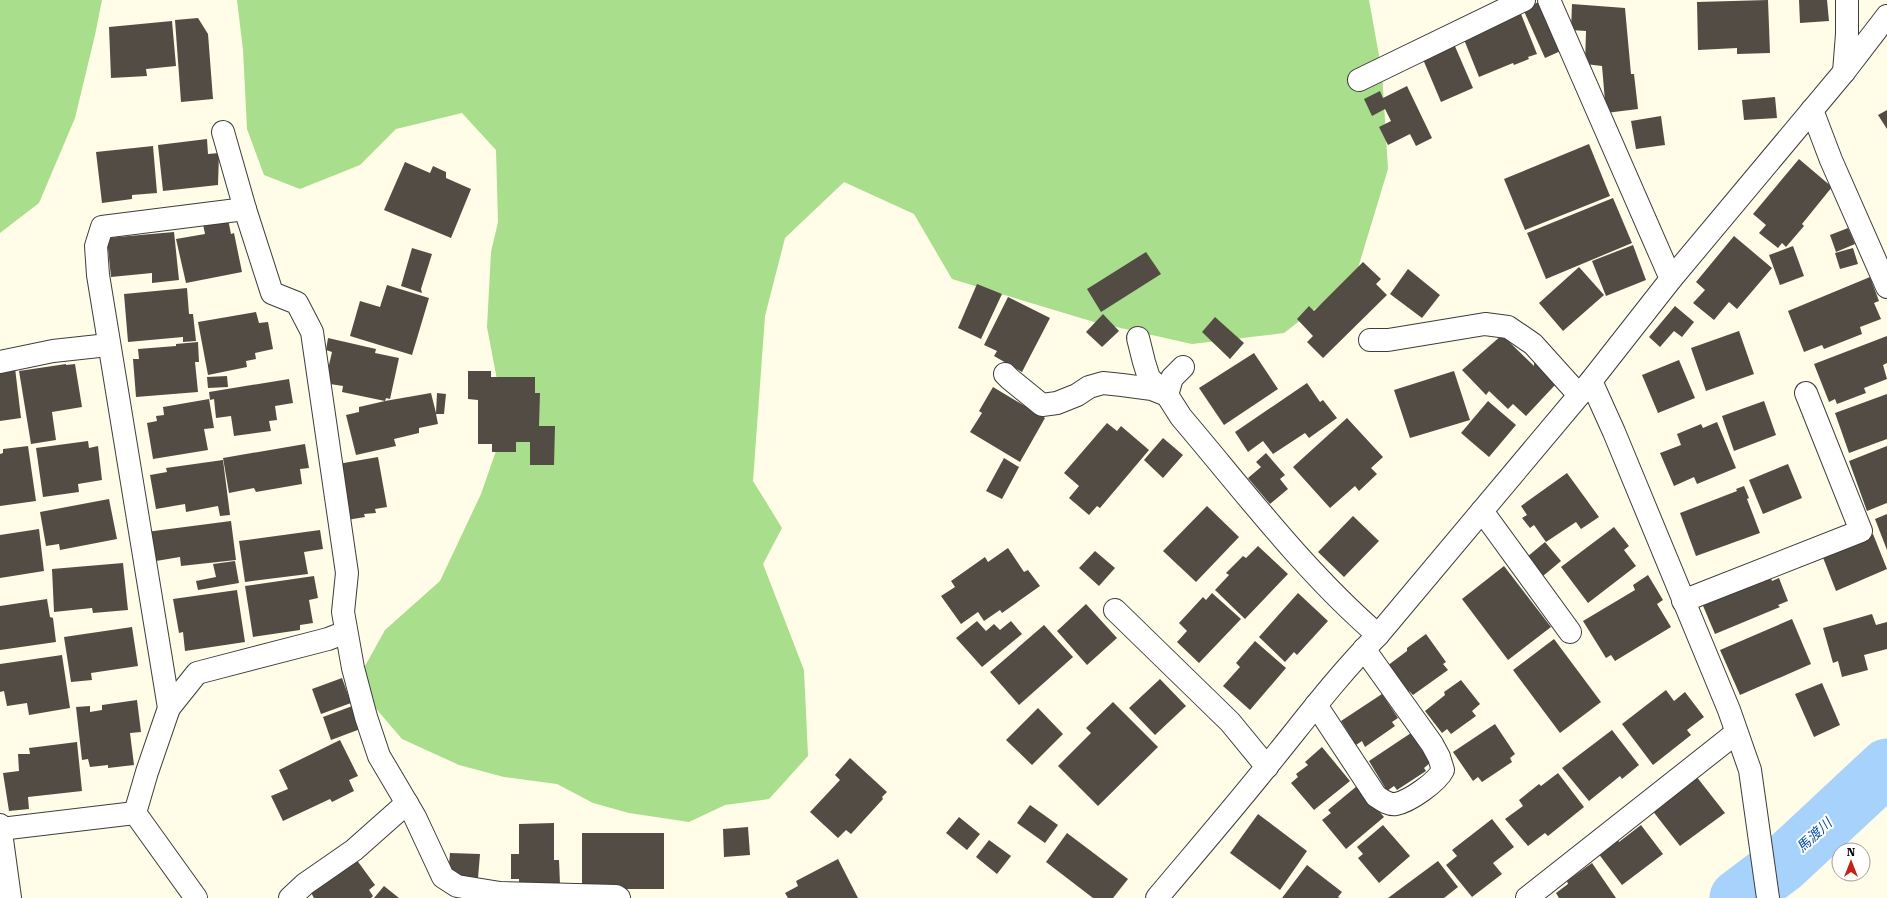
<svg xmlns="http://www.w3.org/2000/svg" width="1887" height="898" font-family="'Roboto Serif','Noto Sans JP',serif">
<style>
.forest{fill:#a8de8c}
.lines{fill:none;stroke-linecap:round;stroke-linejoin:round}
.river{stroke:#a6d2fc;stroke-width:57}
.building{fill:#534c45}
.street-casing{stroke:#3d3d3d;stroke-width:24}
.street{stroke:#fff;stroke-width:22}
.labels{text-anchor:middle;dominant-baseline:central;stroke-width:4;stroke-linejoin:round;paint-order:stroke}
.water-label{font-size:14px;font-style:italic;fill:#0a50a4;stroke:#fff}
</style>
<rect width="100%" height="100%" fill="#fffde7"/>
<!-- forest -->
<g class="forest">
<path d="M0,0H102L95,35L75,118L39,203L0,233Z"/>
<path d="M237,0H1369L1382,72L1388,169L1355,278L1284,333L1192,344L1094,322L952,279L914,214L844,182L785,238L765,316L753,481L782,528L763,564L804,670L808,756L769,799L725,805L689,822L629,813L593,803L557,784L504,777L459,765L402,739L355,684L385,630L440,581L481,494L496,451L498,385L487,327L491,252L498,222L496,150L462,113L396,129L360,165L300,189L264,175L247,129L243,50Z"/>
</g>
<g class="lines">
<!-- river -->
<path class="river" d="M1738,898L1783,864L1887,767"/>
</g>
<!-- building -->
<g class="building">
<path d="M1768,0L1770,53L1737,54V48L1698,50L1697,2Z"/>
<path d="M1799,0H1827L1829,21L1800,23Z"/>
<path d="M1541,1L1563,50L1545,58L1523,9Z"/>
<path d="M1572,4L1625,8L1631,74H1634L1638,109L1606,113L1602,66L1585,64L1586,31L1571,30Z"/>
<path d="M1521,14L1537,54L1528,57L1529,59L1514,65L1513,63L1479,77L1463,37Z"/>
<path d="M198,18L208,34L213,99L181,102L175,20Z"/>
<path d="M172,21L176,66L146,69L147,76L111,78L109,27Z"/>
<path d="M1454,44L1473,88L1441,102L1422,57Z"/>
<path d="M1407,86L1432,138L1416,146L1410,134L1388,145L1379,127L1391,121L1385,109L1372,116L1364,99L1380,91L1383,98Z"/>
<path d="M1775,97L1777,118L1744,120L1742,100Z"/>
<path d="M1887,110V129L1878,115Z"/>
<path d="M1661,116L1665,145L1636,149L1631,121Z"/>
<path d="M207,139L208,154L219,153L218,185L163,191L158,145Z"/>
<path d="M1589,144L1610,196L1525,230L1504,179Z"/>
<path d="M153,146L157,193L132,195V199L102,203L96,152Z"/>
<path d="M1799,159L1832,187L1802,224L1804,226L1786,247L1782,243L1778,248L1759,233L1766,225L1753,214Z"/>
<path d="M405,162L430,173L433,166L446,172V178L471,189L451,238L384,210Z"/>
<path d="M1613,198L1632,243L1546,279L1527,233Z"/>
<path d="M228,219L231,234L234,233L242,272L186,283L176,239L205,234L203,224Z"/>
<path d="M1848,228L1855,244L1836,252L1830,235Z"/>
<path d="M174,232L179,280L152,283V273L111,277L107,238Z"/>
<path d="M1734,236L1772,268L1737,309L1729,302L1714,320L1693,303L1705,290L1696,282Z"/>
<path d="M1633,245L1646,280L1606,296L1592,261Z"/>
<path d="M1793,246L1804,276L1780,285L1769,255Z"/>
<path d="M412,248L432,254L421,289L422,293L401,286Z"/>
<path d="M1853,248L1858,264L1840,269L1835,253Z"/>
<path d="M1146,252L1161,274L1101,312L1087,289Z"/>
<path d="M1363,262L1381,279L1376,284L1387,295L1323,358L1307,342L1313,336L1297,319L1309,306L1314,311Z"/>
<path d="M1579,267L1604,295L1563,331L1539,303Z"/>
<path d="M1408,269L1440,295L1422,318L1390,294Z"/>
<path d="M1870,277L1879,301L1874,303L1881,319L1860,327L1862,334L1824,349L1822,345L1804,352L1788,311Z"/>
<path d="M977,284L1002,294L981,339L958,328Z"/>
<path d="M387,285L429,298L412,355L350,336L360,301L380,307Z"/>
<path d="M187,288L189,314H193L196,341L183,342V337L128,342L124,294Z"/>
<path d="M1008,297L1050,318L1022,372L994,356L997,351L984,345Z"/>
<path d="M1675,306L1694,322L1682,337L1674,331L1660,347L1649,337Z"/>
<path d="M256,312L259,323L268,322L273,349L255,353L256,359L246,361L247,367L208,375L198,322Z"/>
<path d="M1103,314L1119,331L1102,347L1086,332Z"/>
<path d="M1215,317L1244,343L1230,359L1202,332Z"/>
<path d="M1739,331L1754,374L1706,391L1691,348Z"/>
<path d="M1502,335L1534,366V362L1555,385L1526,416L1513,404L1508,409L1489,391L1486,395L1462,370Z"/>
<path d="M1887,336V363L1883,365L1887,379L1864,388L1866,393L1837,404L1835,399L1829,402L1814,364Z"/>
<path d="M328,338L376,349L375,353L399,358L390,399L386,398L385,401L431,393L436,413L437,393L446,394L444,414H436L438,424L419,428V433L394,439L396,446L356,455L346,415L359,412V407L385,401L342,392L343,386L330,384L331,379L326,378L332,352L326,350Z"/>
<path d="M198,342L199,362H195L198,392L136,397L133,359H139L138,349L176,346V344Z"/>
<path d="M1254,353L1278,389L1224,425L1199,388Z"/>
<path d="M1679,360L1695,398L1658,413L1642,375Z"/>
<path d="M66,364V365L75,364L82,407L52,412L56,440L31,444L19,371Z"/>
<path d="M15,368L21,418L0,421V370Z"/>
<path d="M468,371H491V377H535V393H540L539,426H555L554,465H530V442H516V452H492V444H478V400L468,399Z"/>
<path d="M1454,371L1470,420L1410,438L1394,390Z"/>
<path d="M227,376L228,387L208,388L207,377Z"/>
<path d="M289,379L293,403L275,406L277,420L269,421L271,431L234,436L231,416L216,418L214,399L210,400L209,392Z"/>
<path d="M1307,383L1320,402L1323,400L1337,418L1309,438L1305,433L1273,454L1263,441L1248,452L1235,432Z"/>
<path d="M993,387L1045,418L1020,462L970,432L982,413L979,411Z"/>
<path d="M1887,394V439L1849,453L1835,413Z"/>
<path d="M209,399L214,428L204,429L208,450L153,459L147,423L157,421L156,416L164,415L163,407Z"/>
<path d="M1488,401L1516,425L1489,457L1461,433Z"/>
<path d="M1764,401L1776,435L1734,451L1722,416Z"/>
<path d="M1347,418L1383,457L1371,468L1377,474L1359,491L1355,486L1330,508L1293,467Z"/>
<path d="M1717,422L1736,468L1697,484L1694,477L1674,486L1660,453L1681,445L1677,434L1701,424L1703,428Z"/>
<path d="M1107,423L1117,431L1121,426L1149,450L1100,508L1097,506L1089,515L1069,498L1079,486L1064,473Z"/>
<path d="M1163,438L1183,455L1163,478L1144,460Z"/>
<path d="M88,441L89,448L98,446L102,480L78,484L79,492L43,497L36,448Z"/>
<path d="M305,444L309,468L300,469L302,484L256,492L254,488L229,493L223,458Z"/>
<path d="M28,446L36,501L0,506V454L3,453V449Z"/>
<path d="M1887,446V503L1867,511L1849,461Z"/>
<path d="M1266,453L1285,475L1280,479L1288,489L1270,504L1248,478L1261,467L1256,462Z"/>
<path d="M378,457L387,507L375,509L376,513L364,514L365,517L347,520L338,464Z"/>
<path d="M1004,458L1019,467L1002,499L986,491Z"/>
<path d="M223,460L230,515L220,516L218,506L186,512L185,504L156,509L150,475L167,472L166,468Z"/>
<path d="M1788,464L1802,498L1763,514L1749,480Z"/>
<path d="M1567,473L1599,517L1581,529L1576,522L1546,542L1534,525L1530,528L1522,518L1527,515L1521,506Z"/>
<path d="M1744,486L1749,498L1747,499L1760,533L1696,556L1680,513L1737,491L1736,489Z"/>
<path d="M109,499L117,539L60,550L59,544L46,546L40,512Z"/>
<path d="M1207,506L1239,537L1196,582L1163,551Z"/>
<path d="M1887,514V550L1875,519Z"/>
<path d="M1353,516L1379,541L1344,577L1318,552Z"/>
<path d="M231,521L236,560L181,566L180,557L150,562L146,532Z"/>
<path d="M1614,527L1629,546L1624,550L1636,566L1588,603L1561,567Z"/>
<path d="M39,529L44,571L0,578V535Z"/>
<path d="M320,530L323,549L304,552L308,574L245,582L239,541Z"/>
<path d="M1873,534L1887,569L1836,591L1822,555Z"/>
<path d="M1545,542L1561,561L1543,576L1527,557Z"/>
<path d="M1258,546L1288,574L1245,619L1215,590L1229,575L1226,573L1243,556L1246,558Z"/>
<path d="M1008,548L1024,572L1028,570L1040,586L1002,613L1000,610L984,621L978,612L961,624L941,596L955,587L951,581L985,557L988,562Z"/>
<path d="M1095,551L1115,568L1099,586L1079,568Z"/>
<path d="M235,561L239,583L198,590L196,581L216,577L213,564Z"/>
<path d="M123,563L128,610L93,613L92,608L54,612L52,569Z"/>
<path d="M1504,566L1551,627L1508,660L1462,599Z"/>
<path d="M1769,573L1772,581L1779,578L1788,601L1778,605L1780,607L1715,634L1701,601Z"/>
<path d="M1648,575L1663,600L1657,604L1671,627L1615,661L1611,655L1606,658L1583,621L1635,590L1633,585Z"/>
<path d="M314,576L318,598L309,600L313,623L300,625V630L253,637L245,586Z"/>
<path d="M237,590L245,642L185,651L183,632L179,633L173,599Z"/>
<path d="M1212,593L1241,619L1199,663L1177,642L1187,631L1179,623L1203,597L1206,600Z"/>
<path d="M1298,593L1328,621L1297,655L1294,652L1285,662L1259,637Z"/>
<path d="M47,599L50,617L53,618L56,642L0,650V606Z"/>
<path d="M1086,604L1117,638L1087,665L1057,631Z"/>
<path d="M1872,614L1876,625L1887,622V649L1864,655L1868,670L1842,677L1838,661L1833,663L1823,628Z"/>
<path d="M1792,619L1811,664L1740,695L1720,650Z"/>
<path d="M977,621L986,631L994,624L1000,630L1011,621L1022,634L982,667L956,638Z"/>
<path d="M1044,625L1073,657L1019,705L990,672Z"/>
<path d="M132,627L138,666L91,673L92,680L71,682L64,637Z"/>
<path d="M1426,634L1446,662L1443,664L1448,670L1413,695L1409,691L1406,692L1387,666L1407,651V648Z"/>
<path d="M1554,639L1601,702L1560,733L1513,670Z"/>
<path d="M1255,641L1286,668L1250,710L1223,686L1240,667L1236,663Z"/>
<path d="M62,655L70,708L29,715L27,703L7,706L4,691L0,692V664Z"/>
<path d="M342,678L351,703L321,714L312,689Z"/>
<path d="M1160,679L1186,706L1155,735L1129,708Z"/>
<path d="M1461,680L1480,704L1472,711L1476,716L1451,734L1447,729L1442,733L1425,711L1445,695L1444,692Z"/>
<path d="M1822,683L1840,725L1814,737L1795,694Z"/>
<path d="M1666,690L1674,701L1685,692L1704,717L1687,730L1691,735L1653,765L1622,724Z"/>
<path d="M1382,694L1398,718L1392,722L1395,726L1365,747L1362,741L1356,745L1341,721Z"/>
<path d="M137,700L141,732L130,733L134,765L108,768V765L90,767L88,759L82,760L76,707L90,706V712L102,710V705Z"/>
<path d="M1113,702L1158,747L1098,806L1058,766L1091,733L1086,728Z"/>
<path d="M355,705L363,728L331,740L323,717Z"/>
<path d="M1038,708L1063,734L1032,765L1006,740Z"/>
<path d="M1495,724L1515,754L1510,758L1512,762L1482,782L1478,777L1473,781L1453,752Z"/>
<path d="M1612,730L1639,765L1622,779L1620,776L1589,801L1562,768Z"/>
<path d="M1411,733L1430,763L1424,768L1426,771L1397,790L1394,786L1387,791L1369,761Z"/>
<path d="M340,740L358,776L349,780L354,791L332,802L330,799L283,821L271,796L288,789L279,770Z"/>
<path d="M77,742L82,791L28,797L29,809L9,811L3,773L19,771L18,754H30L29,748Z"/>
<path d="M1322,747L1350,781L1314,810L1291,783L1298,777L1296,774L1308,765L1305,762Z"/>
<path d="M850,758L887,792L882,797L883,799L851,834L846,830L838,838L810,812L840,780L835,775Z"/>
<path d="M1558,773L1584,807L1548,836L1545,833L1528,846L1505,819L1523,806L1519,800L1539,784L1541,786Z"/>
<path d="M1696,776L1725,813L1680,846L1652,810Z"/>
<path d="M1357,786L1384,817L1346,849L1322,820L1331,813L1328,810Z"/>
<path d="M1030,805L1058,825L1045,843L1017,823Z"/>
<path d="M1258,814L1307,851L1280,890L1230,853Z"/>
<path d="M959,817L980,834L967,850L946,833Z"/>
<path d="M1492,819L1514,847L1493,863L1502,874L1472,897L1446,865L1457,856L1452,850Z"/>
<path d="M554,823V860H559L560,884L519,885V879H511V854H519V824Z"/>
<path d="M1383,825L1410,856L1379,883L1358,858L1363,854L1357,847Z"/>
<path d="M1641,825L1663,854L1622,885L1598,853L1617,839L1619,842Z"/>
<path d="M748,827L750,855L724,857L723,829Z"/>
<path d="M582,833H664V889H613V885H582Z"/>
<path d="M1067,833L1128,879L1113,898H1093L1046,862Z"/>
<path d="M989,840L1011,856L997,874L976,857Z"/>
<path d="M450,853L480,854L478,878L448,876Z"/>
<path d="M356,859L375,885L369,890L373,896L371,898H314L310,891Z"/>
<path d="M838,859L858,898H788L785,893L798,886L796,881Z"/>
<path d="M1438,861L1458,887L1444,898H1388Z"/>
<path d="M1592,863L1616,898H1559L1556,893L1568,884L1567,881Z"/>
<path d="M1307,865L1342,892L1338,897L1340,898H1282Z"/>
<path d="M384,886L399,898H374Z"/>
</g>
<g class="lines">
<defs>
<g id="street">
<path d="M1549,0L1671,279"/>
<path d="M1844,72L1847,34V0"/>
<path d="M1359,80L1524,0"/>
<path d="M1812,110L1831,160L1887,287"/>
<path d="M223,132L245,209L272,293L297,303L312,332L347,573L343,612L353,668L366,717L379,756L415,817L443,877L457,886L500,893L616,896L619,898"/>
<path d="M1138,338L1144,362L1149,378L1167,395L1172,378L1183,367"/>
<path d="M1370,340H1388L1485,324L1508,327L1533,344L1579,395"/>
<path d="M0,362L53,351L108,345"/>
<path d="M1005,374L1010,379L1042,405L1057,403L1077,395L1089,387L1103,383L1122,385L1152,389L1167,395L1181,417C1244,491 1304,571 1378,635"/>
<path d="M1591,381L1614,432L1729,710L1750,770L1768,898"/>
<path d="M1482,511L1570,632"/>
<path d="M1683,601L1861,531L1806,393"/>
<path d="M1115,610L1230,722L1267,767"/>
<path d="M1316,705L1376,796C1382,800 1388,805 1396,804C1410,801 1437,782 1443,770L1439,757L1432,744L1364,649"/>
<path d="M169,708L197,673L328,639L346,632"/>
<path d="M0,825L10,898"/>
<path d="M0,829L135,813"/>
<path d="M196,898L135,813L147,772L169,708L98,275L96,246L102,227L245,209"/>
<path d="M290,898L305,884L354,850L407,803"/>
<path d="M1157,898C1194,854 1232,810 1268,765C1304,721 1338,675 1378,635L1591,381L1671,279L1844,72L1887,16"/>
<path d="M1527,898L1736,733"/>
</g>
</defs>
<!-- street casing -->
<use href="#street" class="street-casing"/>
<!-- street -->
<use href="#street" class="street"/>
</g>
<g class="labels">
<!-- water labels -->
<g class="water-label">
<text transform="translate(1814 835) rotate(-43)">馬渡川</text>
</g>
</g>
<!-- north arrow -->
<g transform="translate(1851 862)"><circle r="19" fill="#ffffff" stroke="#9d9d9d"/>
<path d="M0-3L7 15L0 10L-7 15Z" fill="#c42217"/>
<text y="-6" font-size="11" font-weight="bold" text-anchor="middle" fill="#0a0a0a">N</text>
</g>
</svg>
